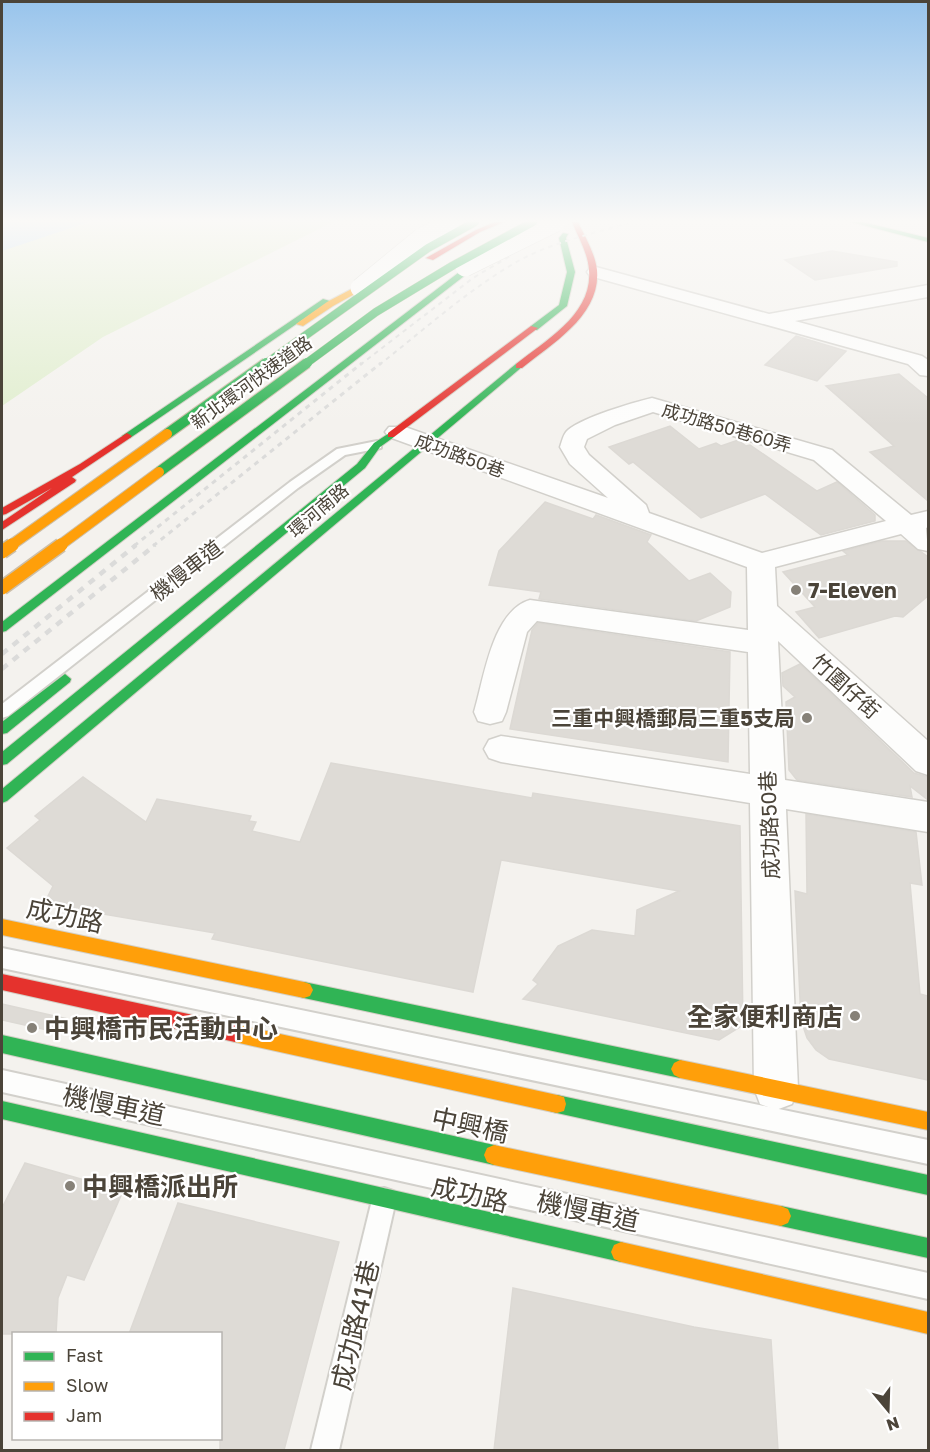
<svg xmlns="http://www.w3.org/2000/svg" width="930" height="1452" font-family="'Golos Text','Noto Sans TC',sans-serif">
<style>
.green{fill:#e1eecf}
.water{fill:#c0ddf1}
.building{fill:#dedbd6;stroke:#dcd9d4;stroke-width:1.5}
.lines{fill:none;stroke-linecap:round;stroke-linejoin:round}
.lane-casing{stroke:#d2d0cb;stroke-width:4}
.street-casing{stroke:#d2d0cb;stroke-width:3}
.fast-casing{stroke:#d3cfc5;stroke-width:2}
.slow-casing{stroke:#d3cfc5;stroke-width:2}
.jam-casing{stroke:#d3cfc5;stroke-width:2}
.lane{fill:#fdfdfc;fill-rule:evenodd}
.street{fill:#fdfdfc;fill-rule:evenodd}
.fast{fill:#30b455;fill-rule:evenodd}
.slow{fill:#ff9f0a;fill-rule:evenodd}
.jam{fill:#e5322d;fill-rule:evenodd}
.rail-far2{stroke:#dbdbda;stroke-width:2;stroke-dasharray:4.5 4.5;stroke-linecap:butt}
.rail-far1{stroke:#dbdbda;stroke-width:3;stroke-dasharray:5 5;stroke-linecap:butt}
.rail{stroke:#dbdbda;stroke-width:4.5;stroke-dasharray:7 7;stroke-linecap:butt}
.street-bridge-casing{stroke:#d2d0cb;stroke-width:20;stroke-linecap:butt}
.fast-bridge-far1-casing{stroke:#ccbfa9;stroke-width:9;stroke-linecap:butt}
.fast-bridge-casing{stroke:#ccbfa9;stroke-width:12;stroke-linecap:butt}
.slow-bridge-far1-casing{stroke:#ccbfa9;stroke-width:12;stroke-linecap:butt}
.slow-bridge-casing{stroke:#ccbfa9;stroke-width:16;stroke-linecap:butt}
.street-bridge{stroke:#fdfdfc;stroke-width:19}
.fast-bridge-far1{stroke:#30b455;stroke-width:8}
.fast-bridge{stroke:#30b455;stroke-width:10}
.slow-bridge-far1{stroke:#ff9f0a;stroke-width:10}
.slow-bridge{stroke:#ff9f0a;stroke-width:13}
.poi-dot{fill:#868178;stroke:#fff;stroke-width:2}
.labels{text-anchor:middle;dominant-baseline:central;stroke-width:4.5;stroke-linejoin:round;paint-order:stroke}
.far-street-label{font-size:18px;fill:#4b4439;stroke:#fff}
.street-label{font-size:21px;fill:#4b4439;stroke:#fff}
.poi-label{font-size:21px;font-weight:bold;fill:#4b4439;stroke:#fff;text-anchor:start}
.near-street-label{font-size:26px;fill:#4b4439;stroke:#fff}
.near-poi-label{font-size:26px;font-weight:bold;fill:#4b4439;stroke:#fff;text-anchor:start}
</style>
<rect width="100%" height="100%" fill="#f4f2ee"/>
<!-- green -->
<path class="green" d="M94,222H333L103,337L2,406V246Z"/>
<!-- water -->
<path class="water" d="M2,222H89L2,251Z"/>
<!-- building -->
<g class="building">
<path d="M832,251L897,262V266L815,280L785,260Z"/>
<path d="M796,336L846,351L817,381L765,365Z"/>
<path d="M899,374L928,398V501L870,452L894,446L826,386Z"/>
<path d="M670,426L699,449L716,443L721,446L738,440L746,446L750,445L817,491L837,482L875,515V521L821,535L765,494L701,518L633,462L629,464L609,447Z"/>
<path d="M545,502L593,519L596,515L651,535L647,542L689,581L710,573L731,592L730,607L696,621L539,599L541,592L489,585L499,551Z"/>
<path d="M882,541H906L928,557V596L903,617L895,616L819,638L796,612L815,607L783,572L848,555L843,551Z"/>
<path d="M538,623L730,652L728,762L510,729L532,630Z"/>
<path d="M800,664L914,773L928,777V800L910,786L912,797L797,780L789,770L786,702L795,697L783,686L782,673Z"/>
<path d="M331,763L532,798L533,793L740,826L743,1025L719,1040L523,999L538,984L533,980L558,946L592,930L635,936L637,910L679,891L501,860L473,992L212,939L215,933L44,904L53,886L7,848L40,820L35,816L83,777L146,822L157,799L251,816L249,821L256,822L252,831L300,842Z"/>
<path d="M806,814L916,832L922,885L910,883L920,994L928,996V1080L829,1059L816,1050L807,1038L801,1020L795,891L807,894Z"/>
<path d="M2,1004L68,1019L60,1033L2,1020Z"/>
<path d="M25,1163L123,1191L84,1280L67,1275L58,1298L56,1334H2V1208Z"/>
<path d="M178,1203L339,1242L284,1450H220V1334H129Z"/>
<path d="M513,1288L694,1327L771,1340L778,1450H494Z"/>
</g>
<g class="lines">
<defs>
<g id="lane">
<path d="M377,441L381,442V448L345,455L298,488L8,716L2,718V704L290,482L337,449Z"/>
<path d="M2,948L928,1140V1164L2,968Z"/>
<path d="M2,1070L928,1273V1299L2,1092Z"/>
<path d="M384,1188L393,1191L396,1200L339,1450H311L372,1200L375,1191Z"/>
</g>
<g id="street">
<path d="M596,267L769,314L928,285V297L795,321L922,356L928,360V376L920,375L908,364L590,276L587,272L590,268Z"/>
<path d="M652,398L832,450L911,515L928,511V527L926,528L928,551L918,549L901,534L775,567L777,606L928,741V775L916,771L778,641L785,780L928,802V832L786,809L798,1088L792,1104L776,1110L760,1104L754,1088L750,803L501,762L489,758L484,749L489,740L501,736L750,774L748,652L537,621L527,632L506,712L502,721L490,724L478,721L474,712C484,679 492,611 530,600L748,630L747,567L389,437L385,432L389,427H405L608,498L570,464L560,447C562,442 563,434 568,430C584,417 631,403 652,398ZM653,412L814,460L886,521L762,553L649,513L646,505L589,455L584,447L587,439L615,425Z"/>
</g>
<g id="fast">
<path d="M851,222H863L928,238V242Z"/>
<path d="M563,233L568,234L566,238L575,272L567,306L537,330H531V326L559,305L567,272L559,238Z"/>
<path d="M492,247L499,249L6,631L2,632V622Z"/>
<path d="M323,299L330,301L130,438L122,436Z"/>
<path d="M516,364L523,366L7,801L2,803V789Z"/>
<path d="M391,432L394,433V437L380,447L365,468L7,764L2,765V752L357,464L374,443Z"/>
<path d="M65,674L71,679L70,682L7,733L2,734V722Z"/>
<path d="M304,982L680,1060L686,1063L689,1069L686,1075L680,1078L304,998L298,996L295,990L298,984Z"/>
<path d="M2,1035L494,1145L501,1148L504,1155L501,1162L494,1165L2,1053Z"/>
<path d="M557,1095L928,1175V1195L557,1113L550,1111L548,1104L550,1097Z"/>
<path d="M2,1101L621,1242L628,1245L631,1252L628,1259L621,1262L2,1119Z"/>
<path d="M781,1206L928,1238V1258L781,1226L774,1223L771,1216L774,1209Z"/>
</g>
<g id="slow">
<path d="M382,273L389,275L333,306L303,326L296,324L327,302Z"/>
<path d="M2,919L304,982L310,984L313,990L310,996L304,998L2,935Z"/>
<path d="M235,1024L557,1095L564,1097L566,1104L564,1111L557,1113L235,1042L229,1039L226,1033L229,1027Z"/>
<path d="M680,1060L928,1112V1130L680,1078L674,1075L671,1069L674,1063Z"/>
<path d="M494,1145L781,1206L788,1209L791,1216L788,1223L781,1226L494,1165L487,1162L484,1155L487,1148Z"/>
<path d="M621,1242L928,1312V1334L621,1262L614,1259L611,1252L614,1245Z"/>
</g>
<g id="jam">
<path d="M495,222H504L480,232L433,260L426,258L476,230Z"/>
<path d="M572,222H578C585,237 595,253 597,270C601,315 553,343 522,368H516V364C546,340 593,314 589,270C588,253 578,237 572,222Z"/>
<path d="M531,326L538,328L394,437H388V433Z"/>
<path d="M127,433L132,436L130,438L72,477L76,480L75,482L2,530V522L52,488L6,514L2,515V508L80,464Z"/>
<path d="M2,974L235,1024L241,1027L244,1033L241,1039L235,1042L2,990Z"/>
</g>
</defs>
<!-- lane casing -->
<use href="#lane" class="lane-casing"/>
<!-- street casing -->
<use href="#street" class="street-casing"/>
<!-- fast casing -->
<use href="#fast" class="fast-casing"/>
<!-- slow casing -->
<use href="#slow" class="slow-casing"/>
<!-- jam casing -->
<use href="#jam" class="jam-casing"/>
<!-- lane -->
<use href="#lane" class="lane"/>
<!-- street -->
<use href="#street" class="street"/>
<!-- fast -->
<use href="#fast" class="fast"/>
<!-- slow -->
<use href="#slow" class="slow"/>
<!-- jam -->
<use href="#jam" class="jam"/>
<!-- rail-far2 -->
<g class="rail-far2">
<path d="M360,365L473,278L512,255"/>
<path d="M379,365C425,329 470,288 520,260C556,241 595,233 634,222"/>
</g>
<!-- rail-far1 -->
<g class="rail-far1">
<path d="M134,546L362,363"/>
<path d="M153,546L381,363"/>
</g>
<!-- rail -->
<g class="rail">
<path d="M2,654L136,545"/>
<path d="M2,669L155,545"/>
</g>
<defs>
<g id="street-bridge">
<path d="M465,267L556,222"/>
<path d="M360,288L421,238L451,222"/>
</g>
<g id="fast-bridge-far1">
<path d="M264,365L428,248L475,222"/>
<path d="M304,365L376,312L452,266L533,222"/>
</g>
<g id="fast-bridge">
<path d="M167,434L266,363"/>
<path d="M159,472L307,363"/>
</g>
<g id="slow-bridge-far1">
<path d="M10,546L167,434"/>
<path d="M59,546L159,472"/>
</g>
<g id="slow-bridge">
<path d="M2,552L12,545"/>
<path d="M2,588L61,545"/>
</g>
</defs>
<!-- street-bridge casing -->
<use href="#street-bridge" class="street-bridge-casing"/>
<!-- fast-bridge-far1 casing -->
<use href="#fast-bridge-far1" class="fast-bridge-far1-casing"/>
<!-- fast-bridge casing -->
<use href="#fast-bridge" class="fast-bridge-casing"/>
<!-- slow-bridge-far1 casing -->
<use href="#slow-bridge-far1" class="slow-bridge-far1-casing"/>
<!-- slow-bridge casing -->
<use href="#slow-bridge" class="slow-bridge-casing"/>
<!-- street-bridge -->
<use href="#street-bridge" class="street-bridge"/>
<!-- fast-bridge-far1 -->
<use href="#fast-bridge-far1" class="fast-bridge-far1"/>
<!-- fast-bridge -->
<use href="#fast-bridge" class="fast-bridge"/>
<!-- slow-bridge-far1 -->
<use href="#slow-bridge-far1" class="slow-bridge-far1"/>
<!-- slow-bridge -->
<use href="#slow-bridge" class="slow-bridge"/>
</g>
<!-- sky -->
<linearGradient id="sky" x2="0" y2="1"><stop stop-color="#98c4ec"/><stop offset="0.52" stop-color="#faf9f7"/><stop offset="1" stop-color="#faf9f7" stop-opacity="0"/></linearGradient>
<rect width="930" height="425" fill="url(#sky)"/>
<!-- markers -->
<g class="poi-dot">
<circle cx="796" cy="590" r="6"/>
<circle cx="807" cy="718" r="6"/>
<circle cx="855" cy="1016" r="6"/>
<circle cx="32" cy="1028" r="6"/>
<circle cx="70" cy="1186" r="6"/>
</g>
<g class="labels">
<!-- far-street labels -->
<g class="far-street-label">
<text transform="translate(251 382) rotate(-36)">新北環河快速道路</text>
<text transform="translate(727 427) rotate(16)">成功路50巷60弄</text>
<text transform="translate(460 455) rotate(20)">成功路50巷</text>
<text transform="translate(318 510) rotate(-40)">環河南路</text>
</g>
<!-- street labels -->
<g class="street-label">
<text transform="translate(186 570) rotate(-38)">機慢車道</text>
<text transform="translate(846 686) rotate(42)">竹圍仔街</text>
<text transform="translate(769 825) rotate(-92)">成功路50巷</text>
</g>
<!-- poi labels -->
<g class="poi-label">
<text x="808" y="590">7-Eleven</text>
<text x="795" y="718" text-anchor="end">三重中興橋郵局三重5支局</text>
</g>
<!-- near-street labels -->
<g class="near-street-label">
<text transform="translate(65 915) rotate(12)">成功路</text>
<text transform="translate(114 1105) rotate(12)">機慢車道</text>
<text transform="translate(470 1125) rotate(12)">中興橋</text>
<text transform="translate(470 1194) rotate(13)">成功路</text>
<text transform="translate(588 1211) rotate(12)">機慢車道</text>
<text transform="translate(355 1325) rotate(-77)">成功路41巷</text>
</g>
<!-- near-poi labels -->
<g class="near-poi-label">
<text x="843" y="1016" text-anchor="end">全家便利商店</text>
<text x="44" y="1028">中興橋市民活動中心</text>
<text x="82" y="1186">中興橋派出所</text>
</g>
</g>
<!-- border -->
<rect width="930" height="1452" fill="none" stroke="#4b4439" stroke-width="6"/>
<!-- legend -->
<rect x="12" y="1332" width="210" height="108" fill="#ffffff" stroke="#b7b4b0" stroke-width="1.5"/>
<rect x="24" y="1352" width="30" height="9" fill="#30b455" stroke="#b7b4b0" stroke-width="1.5"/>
<text x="66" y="1362" font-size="18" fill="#4b4439">Fast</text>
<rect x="24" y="1382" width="30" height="9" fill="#ff9f0a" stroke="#b7b4b0" stroke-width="1.5"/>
<text x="66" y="1392" font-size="18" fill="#4b4439">Slow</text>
<rect x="24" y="1412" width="30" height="9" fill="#e5322d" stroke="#b7b4b0" stroke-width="1.5"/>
<text x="66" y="1422" font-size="18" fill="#4b4439">Jam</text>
<!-- north arrow -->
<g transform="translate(888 1410) rotate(161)" stroke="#ffffff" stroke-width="4.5" paint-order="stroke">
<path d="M0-4.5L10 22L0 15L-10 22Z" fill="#4b4439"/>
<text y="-9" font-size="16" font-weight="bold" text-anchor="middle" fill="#4b4439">N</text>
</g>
</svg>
